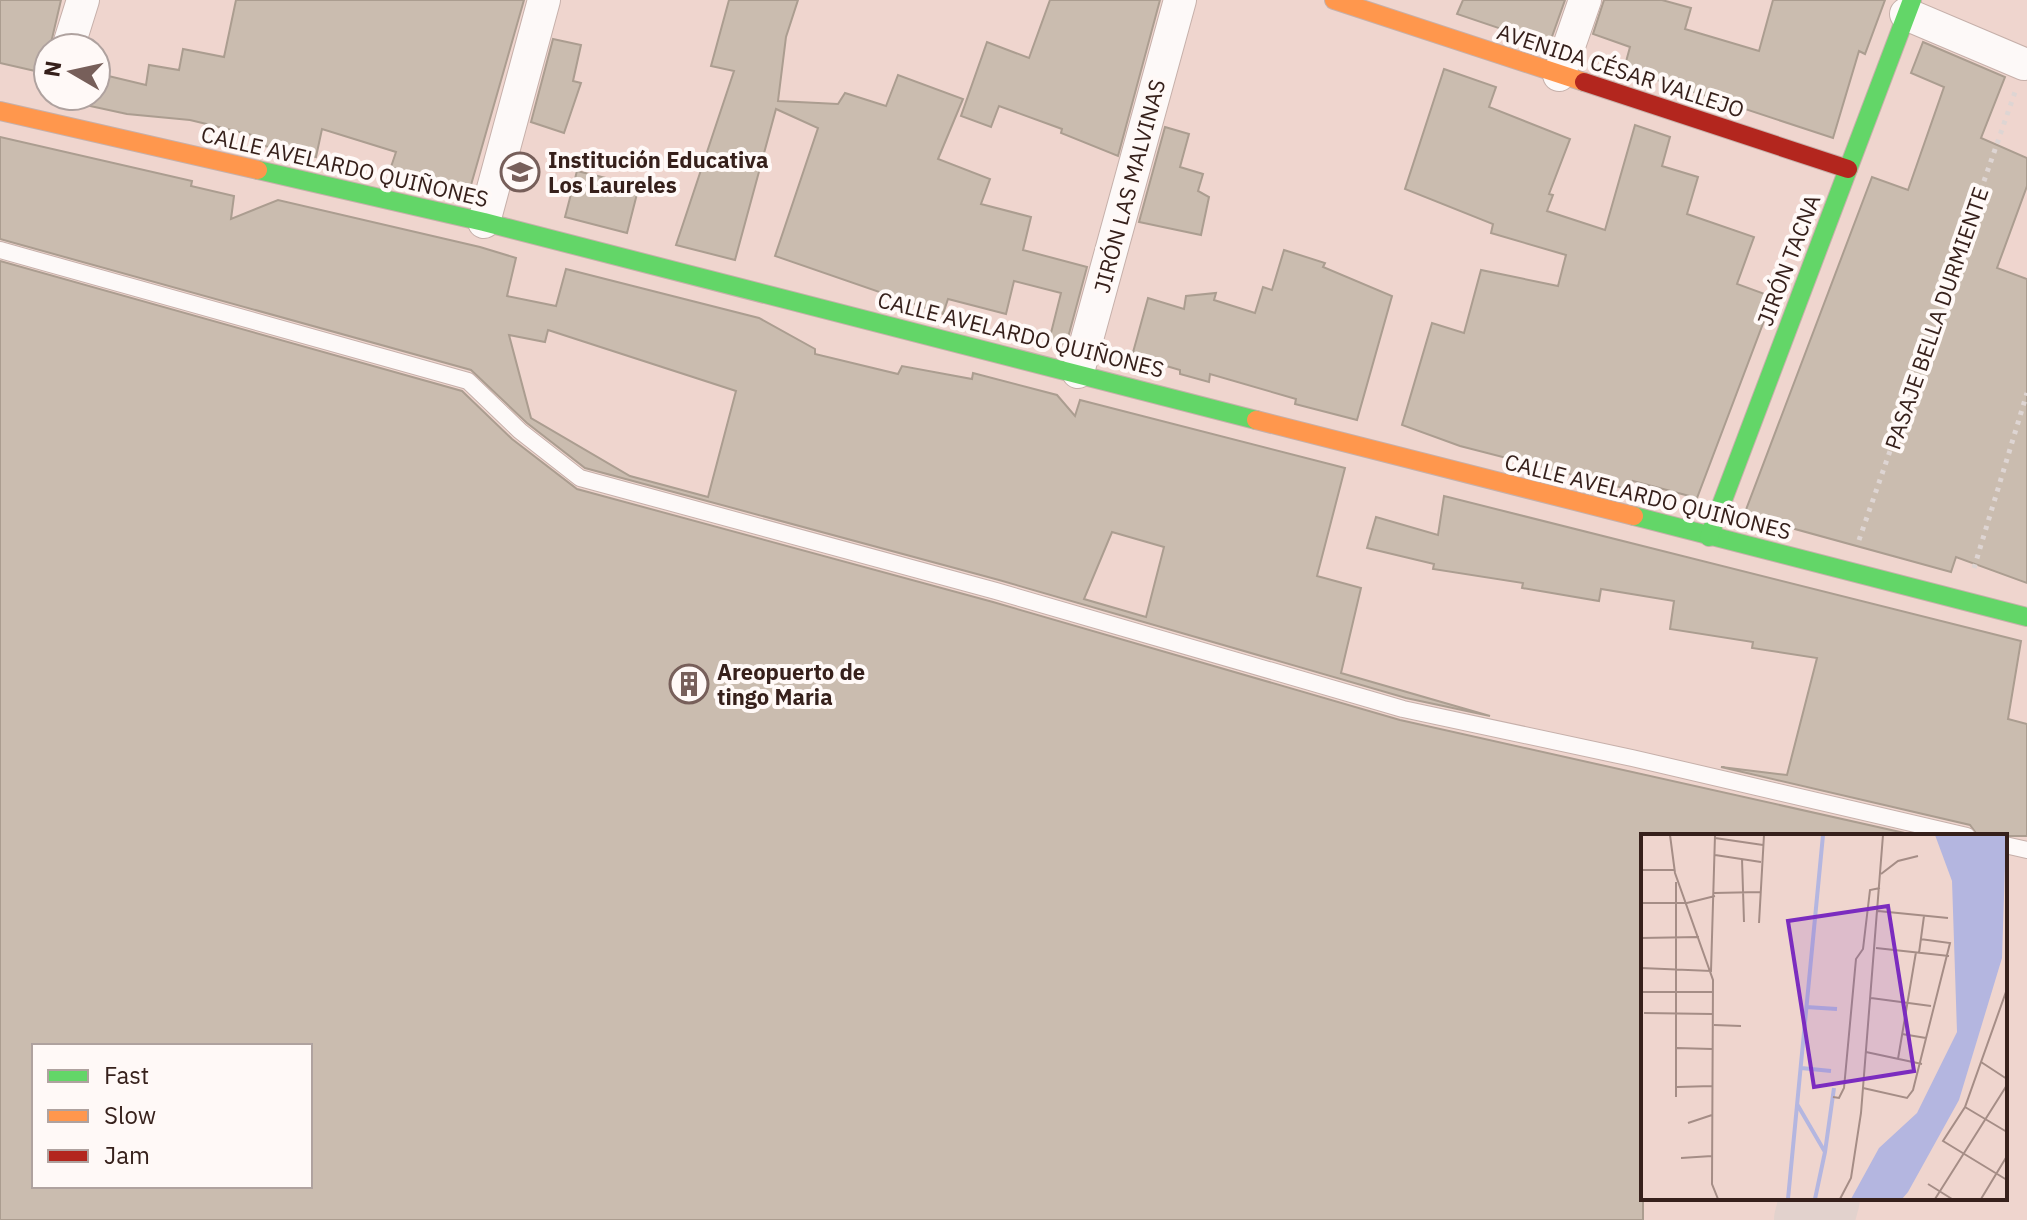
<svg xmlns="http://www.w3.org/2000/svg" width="2027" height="1220" font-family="'IBM Plex Sans',sans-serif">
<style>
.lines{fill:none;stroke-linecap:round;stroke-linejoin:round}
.taxiway{stroke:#e2d2cd;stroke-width:80}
.building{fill:#cabcaf;stroke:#ab9d90;stroke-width:2;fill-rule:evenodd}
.lane-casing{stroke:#c6b0aa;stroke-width:18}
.street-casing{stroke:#c6b0aa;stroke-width:34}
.fast-casing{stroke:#c6b0aa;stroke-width:20}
.slow-casing{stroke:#c6b0aa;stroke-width:20}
.jam-casing{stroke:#c6b0aa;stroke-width:20}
.path{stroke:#ded5d3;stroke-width:5;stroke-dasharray:4 6;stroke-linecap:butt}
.lane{stroke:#fdf9f8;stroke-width:16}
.street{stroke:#fdf9f8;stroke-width:32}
.fast{stroke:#63d668;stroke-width:18}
.slow{stroke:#ff974d;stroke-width:18}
.jam{stroke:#b3261e;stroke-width:18}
.labels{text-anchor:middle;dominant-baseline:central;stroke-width:8;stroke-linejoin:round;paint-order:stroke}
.street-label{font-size:22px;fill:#36201b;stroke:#fff9f7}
.poi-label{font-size:22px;font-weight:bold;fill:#36201b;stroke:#fff9f7;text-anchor:start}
.inset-river{fill:none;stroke:#b4b6e0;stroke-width:4}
.inset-road{fill:none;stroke:#a58d86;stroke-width:2}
.view{fill:#7b2cbf;fill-opacity:0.15;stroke:#7b2cbf;stroke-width:4}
.inset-edge{fill:none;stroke:#36201b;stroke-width:4}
</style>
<rect width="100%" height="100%" fill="#efd5ce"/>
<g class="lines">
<!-- taxiway -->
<path class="taxiway" d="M1814,1220L1820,1198"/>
</g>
<!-- building -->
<g class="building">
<path d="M0,0H61L44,73L0,63Z"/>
<path d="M236,0H524L469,192L391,167L396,152L322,129L316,157L250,143L252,135L190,120L127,114L67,101L68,96H96V73L146,85L149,65L179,70L183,49L224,57Z"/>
<path d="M729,0H798L786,37L778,101L838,104L845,93L886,106L898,75L963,99L938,159L990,179L981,204L1031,217L1023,250L1087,267L1066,345L1049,341L1061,293L1014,281L1006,314L948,299L943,314L775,256L818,128L776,109L735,260L676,245L734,71L711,66Z"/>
<path d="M1050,0H1160L1118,156L1061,133L1062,129L999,106L991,127L961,116L987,42L1029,58Z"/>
<path d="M1463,0H1565L1549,45L1457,14Z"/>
<path d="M1604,0H1662L1691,8L1685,29L1759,51L1773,0H1885L1865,54L1859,51L1833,138L1624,69L1630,47L1593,34Z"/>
<path d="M553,39L581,45L573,81L581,83L564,133L531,122Z"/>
<path d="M1923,42L2005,77L1981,138L2027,158V186L1997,268L2027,279V583L1956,557L1951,572L1744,515L1872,177L1908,190L1944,87L1911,73Z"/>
<path d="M1444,69L1496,87L1489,107L1570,139L1549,194L1553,195L1547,211L1605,230L1635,125L1670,137L1662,166L1698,177L1687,214L1754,237L1737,284L1773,297L1697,498L1633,481L1631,490L1460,446L1402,425L1432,323L1464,333L1481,270L1558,286L1566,255L1491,233L1493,224L1405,189Z"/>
<path d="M1165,127L1189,134L1180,167L1203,174L1198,191L1209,197L1201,235L1139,222Z"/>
<path d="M0,137L192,181L191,186L234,196L231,219L278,200L480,247L516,258L507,296L556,306L566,269L759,318L815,349V354L898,374L902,366L972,379L973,373L1057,395L1075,416L1080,400L1345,468L1317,576L1361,588L1341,673L1490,716L1406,698L999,580L585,468L527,423L471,370L0,239ZM548,330L736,391L708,497L630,476L531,418L509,335L545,342ZM1112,532L1164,547L1146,617L1084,599Z"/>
<path d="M577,171L639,186L627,233L565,217Z"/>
<path d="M1284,250L1325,263L1323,267L1392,296L1357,420L1295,404L1296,399L1210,374L1209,382L1180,374V370L1132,356L1148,298L1184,309L1186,296L1216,293L1214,300L1255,313L1263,287L1272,290Z"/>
<path d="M0,261L462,391L512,439L577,489L993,602L1400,720L1918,836H1643V1220H0ZM34,1046H310V1186H34Z"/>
<path d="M1444,496L2021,641L2008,719L2027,724V836H1978L1970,825L1721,767L1787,775L1817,658L1752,648L1753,642L1670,629L1674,601L1601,589L1599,601L1522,588L1523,583L1433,569L1434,564L1367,548L1376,517L1438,535Z"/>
</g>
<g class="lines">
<defs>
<g id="lane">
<path d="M0,250L468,381L520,431L580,478L996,591L1403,709L1632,758L1967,836"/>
<path d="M2005,845L2027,850"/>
</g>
<g id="street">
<path d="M1906,14L2024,64"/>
<path d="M68,48L83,0"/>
<path d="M1559,75L1585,0"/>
<path d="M484,222L544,0"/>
<path d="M1078,372L1180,0"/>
</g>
<g id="fast">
<path d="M258,170L484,222L1256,420"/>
<path d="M1634,516L2027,617"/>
<path d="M1709,537L1912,0"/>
</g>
<g id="slow">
<path d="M1334,0L1584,82"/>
<path d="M0,111L258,170"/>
<path d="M1256,420L1634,516"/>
</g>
<path id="jam" d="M1584,82L1848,169"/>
</defs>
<!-- lane casing -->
<use href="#lane" class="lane-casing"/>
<!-- street casing -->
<use href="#street" class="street-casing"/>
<!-- fast casing -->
<use href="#fast" class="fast-casing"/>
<!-- slow casing -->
<use href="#slow" class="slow-casing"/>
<!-- jam casing -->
<use href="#jam" class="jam-casing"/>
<!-- path -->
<g class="path">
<path d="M1859,540L2015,92"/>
<path d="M1974,568L2027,393"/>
</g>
<!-- lane -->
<use href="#lane" class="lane"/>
<!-- street -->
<use href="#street" class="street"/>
<!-- fast -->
<use href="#fast" class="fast"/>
<!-- slow -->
<use href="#slow" class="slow"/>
<!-- jam -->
<use href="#jam" class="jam"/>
</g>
<!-- icons -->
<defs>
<symbol id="school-ring" viewBox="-11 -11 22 22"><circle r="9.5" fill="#fff9f7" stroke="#775f5a" stroke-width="1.5"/><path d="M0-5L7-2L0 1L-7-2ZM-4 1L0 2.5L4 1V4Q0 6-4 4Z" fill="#775f5a"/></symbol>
<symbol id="building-ring" viewBox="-11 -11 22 22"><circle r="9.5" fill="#fff9f7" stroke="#775f5a" stroke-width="1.5"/><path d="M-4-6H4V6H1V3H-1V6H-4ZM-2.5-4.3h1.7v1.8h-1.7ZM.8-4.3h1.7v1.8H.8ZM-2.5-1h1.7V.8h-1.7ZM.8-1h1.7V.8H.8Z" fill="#775f5a"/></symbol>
</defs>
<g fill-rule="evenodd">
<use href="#school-ring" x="498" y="150" width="44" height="44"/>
<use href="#building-ring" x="667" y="662" width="44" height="44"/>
</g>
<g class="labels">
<!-- street labels -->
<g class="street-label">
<text transform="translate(1621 70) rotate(18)">AVENIDA CÉSAR VALLEJO</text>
<text transform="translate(345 166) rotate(13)">CALLE AVELARDO QUIÑONES</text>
<text transform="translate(1129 186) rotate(-75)">JIRÓN LAS MALVINAS</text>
<text transform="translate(1788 260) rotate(-69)">JIRÓN TACNA</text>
<text transform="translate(1936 318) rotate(-71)">PASAJE BELLA DURMIENTE</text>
<text transform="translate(1021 334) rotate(14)">CALLE AVELARDO QUIÑONES</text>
<text transform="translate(1648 496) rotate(14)">CALLE AVELARDO QUIÑONES</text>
</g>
<!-- poi labels -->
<g class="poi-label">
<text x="548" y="159">Institución Educativa<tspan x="548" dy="25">Los Laureles</tspan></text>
<text x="717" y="671">Areopuerto de<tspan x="717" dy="25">tingo Maria</tspan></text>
</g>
</g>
<!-- overview -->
<g transform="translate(1641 834)">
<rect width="366" height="366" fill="#efd5ce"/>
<path d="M294,1H365L361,124L318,266L267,358L261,365H210L238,314L276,279L316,198L311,47Z" fill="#b4b6e0"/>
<path class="inset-river" d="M165,173L196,175M160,234L190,237M156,270L184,318L174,365M184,318L193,254M147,365L182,1"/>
<path class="inset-road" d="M29,1L34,39L72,146L71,350L77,365M74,4L122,11M74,21L120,28M101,25L103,88M0,36H33M240,40L257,27L277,22M73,59L119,58M0,69H46L74,62M237,77L307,84M118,89L123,1M0,104L58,103M235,114L308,122M278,119L283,82M0,134L70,137L74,1M366,155L324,273L302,307L366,346M0,158H71M230,164L290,172M3,179L71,180M73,191L100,192M261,200L285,204M36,214L71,215M225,218L281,230M257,225L275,118M340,228L366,245M36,253L71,252M222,254L266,264L272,256L309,109L279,105M35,263V48M192,263L198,264L203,254L215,125L222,115L229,56L239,54M324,273L366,298M47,289L71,281M40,324L71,322M287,350L311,365M199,365L210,344L220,279L242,1M294,365L366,251M340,365L366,322"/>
<path class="view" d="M247,72L273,237L173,253L147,87Z"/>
<rect width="366" height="366" class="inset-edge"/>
</g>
<!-- legend -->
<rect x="32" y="1044" width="280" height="144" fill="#fff9f7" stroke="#afa29f" stroke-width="2"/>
<rect x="48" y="1070" width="40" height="12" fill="#63d668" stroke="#afa29f" stroke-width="2"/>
<text x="104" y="1084" font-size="24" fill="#36201b">Fast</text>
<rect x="48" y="1110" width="40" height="12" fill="#ff974d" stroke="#afa29f" stroke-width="2"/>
<text x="104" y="1124" font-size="24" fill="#36201b">Slow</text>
<rect x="48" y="1150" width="40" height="12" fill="#b3261e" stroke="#afa29f" stroke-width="2"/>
<text x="104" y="1164" font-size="24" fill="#36201b">Jam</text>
<!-- north arrow -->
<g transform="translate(72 72) rotate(279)"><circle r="38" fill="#fff9f7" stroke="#afa29f" stroke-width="2"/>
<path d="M0-6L14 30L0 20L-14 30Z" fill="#775f5a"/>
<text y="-12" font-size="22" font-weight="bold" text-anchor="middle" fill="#36201b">N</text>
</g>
</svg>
